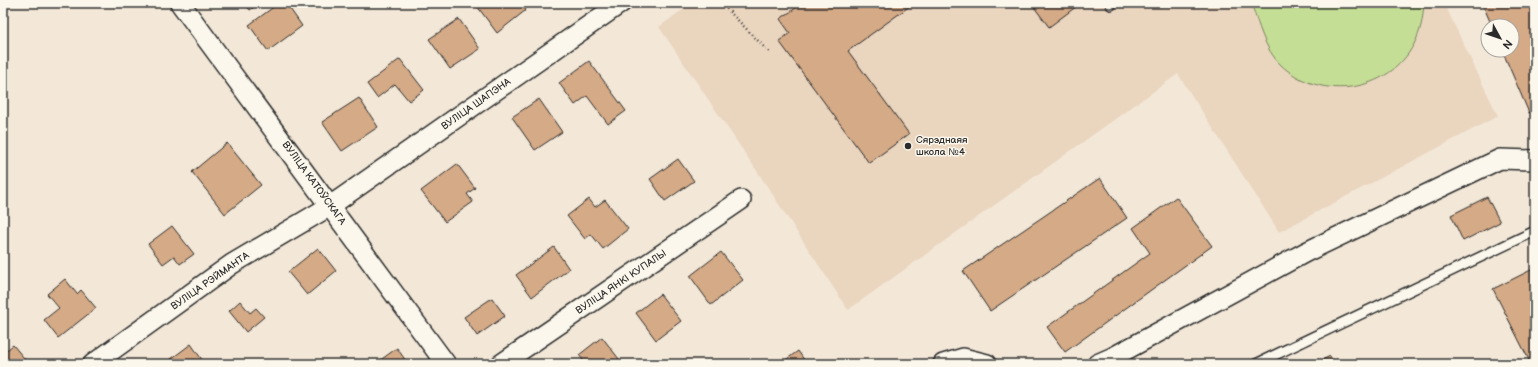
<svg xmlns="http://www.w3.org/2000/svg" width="1538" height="367" font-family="'Balsamiq Sans',sans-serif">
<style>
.built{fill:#ead5bf}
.green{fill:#c5de95;stroke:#788460}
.building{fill:#d5aa86;stroke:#2b2b2b}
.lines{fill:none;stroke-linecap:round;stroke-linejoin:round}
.service-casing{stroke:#2b2b2b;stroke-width:12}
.minor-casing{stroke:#2b2b2b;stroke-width:22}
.path{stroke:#2b2b2b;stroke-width:2.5;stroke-dasharray:1 3;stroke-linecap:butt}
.service{stroke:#fbf7ec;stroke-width:9}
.minor{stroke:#fbf7ec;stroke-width:19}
.poi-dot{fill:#2b2b2b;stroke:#fbf7ec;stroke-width:1.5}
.labels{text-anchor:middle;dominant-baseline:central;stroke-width:3;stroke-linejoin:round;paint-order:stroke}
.street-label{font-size:10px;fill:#2b2b2b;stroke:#fbf7ec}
.poi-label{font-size:10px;fill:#2b2b2b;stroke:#fbf7ec;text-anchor:start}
</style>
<rect width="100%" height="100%" fill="#f3e8d8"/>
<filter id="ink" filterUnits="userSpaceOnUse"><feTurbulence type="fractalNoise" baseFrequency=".025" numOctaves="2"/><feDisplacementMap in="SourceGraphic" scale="8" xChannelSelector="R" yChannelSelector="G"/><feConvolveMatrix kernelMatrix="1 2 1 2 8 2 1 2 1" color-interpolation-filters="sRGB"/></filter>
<g filter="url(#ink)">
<!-- built -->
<path class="built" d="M692,3H1444L1498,116L1279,232L1178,74L848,310L761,177L659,27Z"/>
<!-- green -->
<path class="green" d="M1251,3H1424C1423,18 1421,31 1414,44C1389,93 1320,102 1281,65C1264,49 1259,24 1251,3Z"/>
<!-- building -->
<g class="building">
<path d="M244,3H260L250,10Z"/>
<path d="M279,3H286L302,26L268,51L249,25Z"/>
<path d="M481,3H521L526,10L497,33L477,6Z"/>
<path d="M803,3H914L848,51L909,134L869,163L779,41L790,33L780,19Z"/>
<path d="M1031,3H1081L1049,27Z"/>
<path d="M1482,3H1535V111L1529,113L1502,50H1512V26H1492Z"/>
<path d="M459,19L480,49L450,69L429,39Z"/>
<path d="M400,59L424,90L409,101L395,84L377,98L367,84Z"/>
<path d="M589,61L626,111L608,124L587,96L575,105L559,83Z"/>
<path d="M359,98L378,127L342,151L322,122Z"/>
<path d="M539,99L562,132L535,150L512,117Z"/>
<path d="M227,143L261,185L225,214L192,172Z"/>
<path d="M678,159L694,181L665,201L650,179Z"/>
<path d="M457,164L475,188L467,194L473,202L445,222L421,191Z"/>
<path d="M1100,178L1127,218L990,311L963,271Z"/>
<path d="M1176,197L1212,246L1065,352L1047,327L1150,253L1133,228Z"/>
<path d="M1487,197L1500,222L1463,241L1451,215Z"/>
<path d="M589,199L595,207L605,200L628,229L603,249L591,234L585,239L567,216Z"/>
<path d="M172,226L194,254L180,264L174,256L163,264L148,244Z"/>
<path d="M554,247L569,269L532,297L516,275Z"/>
<path d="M318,248L336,271L307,295L288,272Z"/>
<path d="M721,252L743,280L711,305L690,276Z"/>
<path d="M1535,268V364H1531L1493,289Z"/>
<path d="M65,279L77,294L81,290L96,308L58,338L44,320L59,308L47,294Z"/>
<path d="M660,294L681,321L656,340L636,313Z"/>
<path d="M492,298L505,316L477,336L464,317Z"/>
<path d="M240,301L250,313L256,308L264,317L246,332L229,311Z"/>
<path d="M602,337L619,359L613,364H586L579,355Z"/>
<path d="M191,344L205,364H174L171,359Z"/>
<path d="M13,345L28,363L26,364H3V353Z"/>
<path d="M397,348L408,364H375Z"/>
<path d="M798,351L807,364H780Z"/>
<path d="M1330,356L1334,364H1315Z"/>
</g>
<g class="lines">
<defs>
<g id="service">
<path d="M1110,3L1111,5"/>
<path d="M1256,364L1535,231"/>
</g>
<g id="minor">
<path d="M180,3L446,364"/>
<path d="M93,364L232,264L330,206L621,3"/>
<path d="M501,364L741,200"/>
<path d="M943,364L963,358L987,364"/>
<path d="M1097,364L1113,357L1306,252L1500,159L1535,160"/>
</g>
</defs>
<!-- service casing -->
<use href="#service" class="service-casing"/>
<!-- minor casing -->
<use href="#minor" class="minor-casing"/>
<!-- path -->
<path class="path" d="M721,3L770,53"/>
<!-- service -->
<use href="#service" class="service"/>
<!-- minor -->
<use href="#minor" class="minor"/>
</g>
</g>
<!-- markers -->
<circle class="poi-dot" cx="908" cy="146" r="4"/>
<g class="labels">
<!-- street labels -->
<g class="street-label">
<text transform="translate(476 104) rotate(-35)">ВУЛІЦА ШАПЭНА</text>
<text transform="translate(314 183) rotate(54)">ВУЛІЦА КАТОЎСКАГА</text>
<text transform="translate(210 281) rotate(-35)">ВУЛІЦА РЭЙМАНТА</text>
<text transform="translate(621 282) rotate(-34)">ВУЛІЦА ЯНКІ КУПАЛЫ</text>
</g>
<!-- poi labels -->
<g class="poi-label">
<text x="916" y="140">Сярэднаяя<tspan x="916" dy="12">школа №4</tspan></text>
</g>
</g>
<!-- margin -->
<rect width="1538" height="367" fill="none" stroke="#fbf7ec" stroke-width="16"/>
<rect x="8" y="8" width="1522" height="351" fill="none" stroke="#2b2b2b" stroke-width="1.5" filter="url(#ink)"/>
<!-- north arrow -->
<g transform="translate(1500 38) rotate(130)"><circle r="19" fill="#fbf7ec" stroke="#a8a59f"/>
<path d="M0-3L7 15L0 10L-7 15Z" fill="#2b2b2b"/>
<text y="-6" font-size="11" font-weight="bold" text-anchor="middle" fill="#2b2b2b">N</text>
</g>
</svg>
